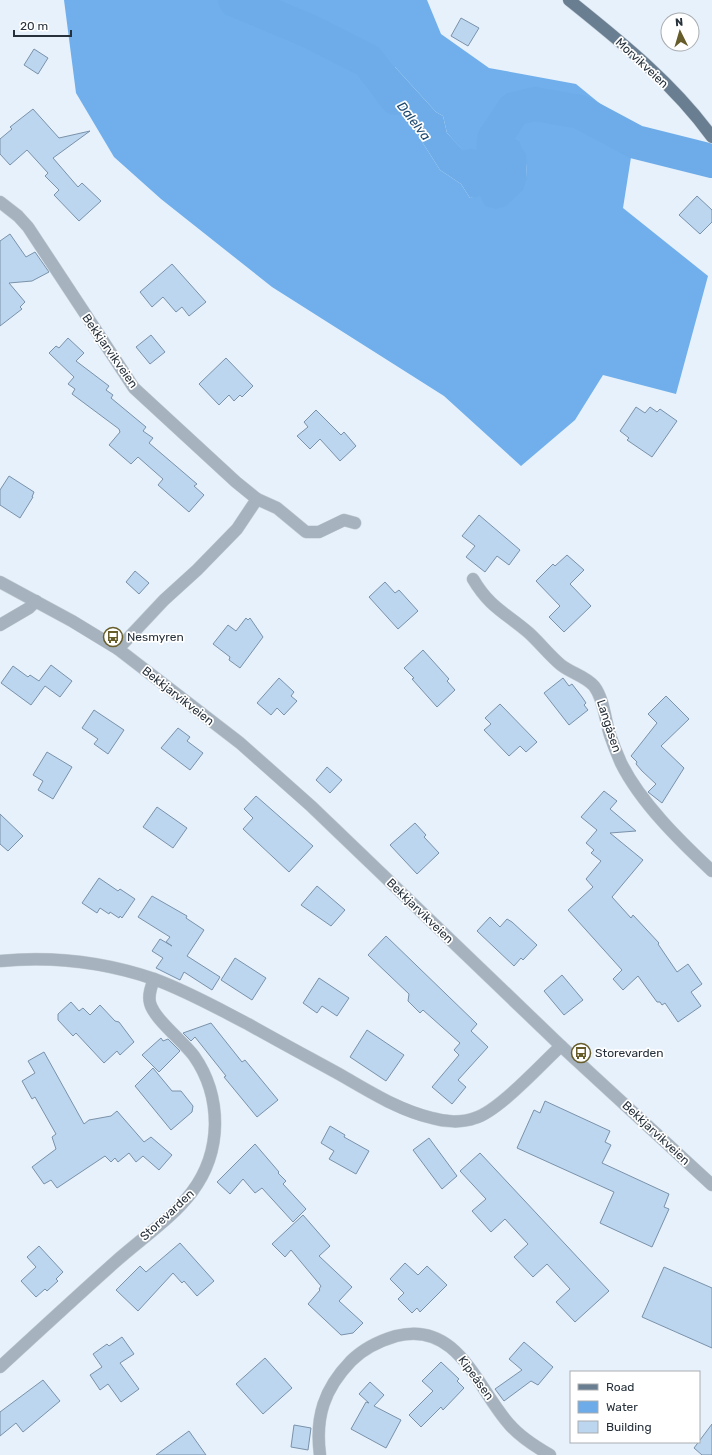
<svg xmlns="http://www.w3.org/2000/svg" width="712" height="1455" font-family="Rubik,sans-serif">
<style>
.forest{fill:#70afeb;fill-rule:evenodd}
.water{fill:#6dace8}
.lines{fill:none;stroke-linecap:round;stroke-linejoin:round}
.river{stroke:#6dace8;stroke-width:34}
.building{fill:#bcd6ef;stroke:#7a92aa}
.minor-casing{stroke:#c4ced8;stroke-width:13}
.major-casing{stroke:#c4ced8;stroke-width:13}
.minor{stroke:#a6b2bd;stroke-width:12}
.major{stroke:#6a7e91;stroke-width:12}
.labels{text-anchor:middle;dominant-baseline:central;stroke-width:3.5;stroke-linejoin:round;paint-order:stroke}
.street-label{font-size:12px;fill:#27313b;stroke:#fff}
.poi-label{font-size:12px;fill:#27313b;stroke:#fff;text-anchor:start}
.water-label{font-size:13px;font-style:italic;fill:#1b476f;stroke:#fff}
</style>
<rect width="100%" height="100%" fill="#e6f1fb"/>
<!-- forest -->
<path class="forest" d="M64,0H427L441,34L489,68L576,84L615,116L632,151L623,208L708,276L676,394L603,375L575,420L521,466L444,396L272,287L161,199L114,157L76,93ZM395,67L436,112L443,116L447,133L474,163L482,160L488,146L494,139C525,141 526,151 527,178L470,198L461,184L440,170L400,107L380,91L363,72Z"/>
<!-- water -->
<path class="water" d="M375,57L395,67L436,112L443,116L447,133L474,162L482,160L488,146L494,139H515L520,142L521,147L526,154L527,178L523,190L506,206L496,209L485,206L480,196L470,198L461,184L440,170L400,107L380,91L363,72L368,61Z"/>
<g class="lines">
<!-- river -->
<g class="river">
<path d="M235,0L309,31L368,61L396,98"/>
<path d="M471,166L478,170L493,159L494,139L514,109L535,104L580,112L636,142L712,161"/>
</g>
</g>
<!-- building -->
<g class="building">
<path d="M461,18L479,28L468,46L451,36Z"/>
<path d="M34,49L48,58L38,74L24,65Z"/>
<path d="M33,109L59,138L90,131L53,158L78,187L82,183L101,201L79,221L54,195L59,190L45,176L48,173L27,150L10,165L0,154V139L12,129L10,127Z"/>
<path d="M697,196L712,210V222L700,234L679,215Z"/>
<path d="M10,234L26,257L35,252L49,272L32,281L9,283L25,302L20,307L22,309L0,326V241Z"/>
<path d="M172,264L206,302L189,316L182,307L176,312L163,297L152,307L140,292Z"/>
<path d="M151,335L165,352L150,364L136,347Z"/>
<path d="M68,338L84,353L76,361L109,386L106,390L113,395L111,398L146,427L143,431L153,438L149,443L197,484L194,486L204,495L189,512L158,485L163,479L138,457L131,464L109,445L120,432L119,429L72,394L75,389L68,384L74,377L49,353L56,346L59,348Z"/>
<path d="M226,358L253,386L242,397L240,395L234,401L229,395L219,405L199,384Z"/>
<path d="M636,407L645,413L650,407L657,412L660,409L677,421L652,457L627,440L629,438L620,431Z"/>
<path d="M316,410L341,435L344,432L356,446L340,461L320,439L310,449L297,436L308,427L304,422Z"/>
<path d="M9,476L34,492L32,497H33L20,518L0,505V490Z"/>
<path d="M479,515L520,550L509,565L497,556L485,572L466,557L475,546L462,536Z"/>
<path d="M567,555L584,570L570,584L591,606L564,632L549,617L560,606L536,581L553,564L555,566Z"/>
<path d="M135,571L149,583L139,594L126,582Z"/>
<path d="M385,582L395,593L399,590L418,611L398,629L369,597Z"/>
<path d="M246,618L248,620L250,618L263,637L240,668L229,660L230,657L213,644L228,625L236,631Z"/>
<path d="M423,650L449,679L447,681L455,690L437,707L412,679L414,678L404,668Z"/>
<path d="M51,665L72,681L60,697L45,686L31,705L1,683L13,666L28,677L30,675L39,681Z"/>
<path d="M279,678L294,692L291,696L297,701L284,715L277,708L271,715L257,703Z"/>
<path d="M563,678L569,686L572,684L582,697L586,703L584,705L588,710L569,725L544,693Z"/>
<path d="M666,696L689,719L661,746L684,768L662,803L648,792L656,784L642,771L636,764L637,762L631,756L657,723L648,714Z"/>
<path d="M500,704L537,742L526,752L520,746L509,756L484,730L491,724L485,718Z"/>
<path d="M94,710L124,730L108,754L94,744L98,739L82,728Z"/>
<path d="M178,728L190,737L187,741L203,753L190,770L161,748Z"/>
<path d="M47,752L72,767L53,799L38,790L43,781L33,775Z"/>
<path d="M327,767L342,780L330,793L316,780Z"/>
<path d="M604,791L617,801L610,809L636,831L610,833L643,860L612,897L631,918L633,915L659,943L658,944L677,972L688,964L702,984L691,992L701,1006L678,1022L665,1003L662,1005L660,1002H657L638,976L623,990L613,979L622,970L568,910L593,887L586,879L601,861L591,853L594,850L586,843L597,830L581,817Z"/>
<path d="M256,796L313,846L289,872L243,829L253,818L244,809Z"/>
<path d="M157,807L187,828L173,848L143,827Z"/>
<path d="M0,814L23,836L8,851L0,844Z"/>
<path d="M415,823L426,835L424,837L439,853L417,874L390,845Z"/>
<path d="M99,878L118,891L120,889L135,899L122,918L120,916L119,918L110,912L109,914L100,908L97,913L82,903Z"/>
<path d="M317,886L345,910L331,926L301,905Z"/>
<path d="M152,896L187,916L186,918L204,930L187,956L220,977L212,990L184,972L180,980L156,968L163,958L152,951L160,939L172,946L166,942L170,937L138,917Z"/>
<path d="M490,917L500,927L507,919L512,922L537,945L523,960L521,958L514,966L477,931Z"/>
<path d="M386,936L477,1024L471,1031L488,1047L458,1080L466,1087L452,1104L432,1087L459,1055L454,1050L460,1043L423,1010L420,1013L408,1001L409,994L368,955Z"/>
<path d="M235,958L266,978L252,1000L221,980Z"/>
<path d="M562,975L583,1000L564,1015L544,991Z"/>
<path d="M319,978L349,998L337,1016L322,1006L317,1013L303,1003Z"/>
<path d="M71,1002L79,1011L83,1008L90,1015L100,1005L115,1021L119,1022L134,1042L120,1055L117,1051L104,1063L76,1033L73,1036L58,1020V1014Z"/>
<path d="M211,1023L242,1062L245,1060L278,1100L257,1117L224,1077L226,1076L195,1037L191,1041L183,1033Z"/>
<path d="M367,1030L404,1055L386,1081L350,1057Z"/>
<path d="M161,1038L163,1041L168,1039L180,1051L159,1072L142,1055Z"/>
<path d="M44,1052L84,1124L89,1120L111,1116L117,1111L144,1142L151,1137L172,1155L159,1170L143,1156L136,1162L129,1153L118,1162L115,1158L111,1162L105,1156L57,1188L51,1180L44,1184L32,1167L56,1149L52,1137L56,1134L35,1097L32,1099L22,1081L35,1073L28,1061Z"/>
<path d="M153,1068L172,1091H181L193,1106L192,1112L171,1130L135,1086Z"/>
<path d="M545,1101L610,1131L605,1142L611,1145L602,1163L669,1194L664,1207L669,1209L652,1247L600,1223L614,1192L517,1148L534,1110L540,1113Z"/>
<path d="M330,1126L345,1135L344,1137L369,1151L356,1174L329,1159L334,1151L321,1143Z"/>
<path d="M429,1138L457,1176L442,1189L413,1150Z"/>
<path d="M255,1144L279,1172L278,1173L286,1181L283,1184L306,1209L293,1222L262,1188L255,1193L243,1179L230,1194L217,1182Z"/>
<path d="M480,1153L609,1291L575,1322L556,1302L570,1289L547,1264L533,1277L514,1257L528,1244L505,1219L491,1232L472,1211L486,1199L460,1171Z"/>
<path d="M303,1215L330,1246L319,1256L352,1287L339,1301L363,1323L353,1333L341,1335L308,1304L320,1290L319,1289L321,1286L291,1250L285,1257L272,1244Z"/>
<path d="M180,1243L214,1281L197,1296L184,1281L182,1283L173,1273L138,1311L116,1290L140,1266L146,1272Z"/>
<path d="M39,1246L63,1272L56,1279L58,1281L47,1291L45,1289L36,1297L21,1281L36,1267L27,1257Z"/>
<path d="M405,1263L418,1275L427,1266L447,1285L420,1312L417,1308L412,1313L398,1299L404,1293L390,1279Z"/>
<path d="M664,1267L712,1288V1348L642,1317Z"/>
<path d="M122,1337L134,1354L120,1363L139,1389L121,1402L108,1384L100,1390L90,1375L102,1367L93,1354L107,1344L109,1346Z"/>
<path d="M524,1342L553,1367L538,1385L531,1381L504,1401L495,1389L522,1370L509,1359Z"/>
<path d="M265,1358L292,1388L263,1414L236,1384Z"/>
<path d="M441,1362L459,1379L457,1381L464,1388L443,1410L441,1407L421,1427L409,1415L433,1391L422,1381Z"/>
<path d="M43,1380L60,1401L23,1432L16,1423L0,1436V1412Z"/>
<path d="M370,1382L384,1395L374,1406L401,1420L386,1448L351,1429L366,1402L369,1403L359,1394Z"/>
<path d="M712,1424V1455H702L694,1448Z"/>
<path d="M294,1425L311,1428L308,1450L291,1447Z"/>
<path d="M189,1431L206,1455H156Z"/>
</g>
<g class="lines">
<defs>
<g id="minor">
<path d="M0,202L18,216L28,227L134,388L236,482L257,499L237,529L197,570L164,600L118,649"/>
<path d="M257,499L277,508L306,532H319L344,520L355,523"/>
<path d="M473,579C490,608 506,613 529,633C540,643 549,655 561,665C571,673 585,676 594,686C604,699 605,720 610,735C613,744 617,754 621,763C641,803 680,841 712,871"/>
<path d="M0,582L72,621L118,649L240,743L311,806L561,1046L712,1185"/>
<path d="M0,625L29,608L36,601"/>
<path d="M0,961C53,956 104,962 154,979C187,991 217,1008 248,1024C278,1041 308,1057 339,1074C369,1091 398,1110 432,1118C445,1122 462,1123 475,1118C499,1111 541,1064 561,1046"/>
<path d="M0,1367C38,1332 76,1297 114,1263C161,1221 214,1194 215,1124C215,1100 208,1076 194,1056C183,1041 154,1019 150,1003C148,995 151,987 154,979"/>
<path d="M320,1455C315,1417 324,1389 351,1361C363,1349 379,1341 396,1336C458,1320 477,1388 509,1424C520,1437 536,1447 550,1455"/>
</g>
<path id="major" d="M569,0C620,41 673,83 712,137"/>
</defs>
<!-- minor casing -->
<use href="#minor" class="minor-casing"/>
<!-- major casing -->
<use href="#major" class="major-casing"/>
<!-- minor -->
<use href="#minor" class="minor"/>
<!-- major -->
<use href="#major" class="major"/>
</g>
<!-- icons -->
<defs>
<symbol id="bus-ring" viewBox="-11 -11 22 22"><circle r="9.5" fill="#fff" stroke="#675d2a" stroke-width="1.5"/><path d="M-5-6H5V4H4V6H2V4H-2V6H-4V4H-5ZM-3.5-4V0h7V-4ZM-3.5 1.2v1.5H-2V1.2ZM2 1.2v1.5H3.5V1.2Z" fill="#675d2a"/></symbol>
</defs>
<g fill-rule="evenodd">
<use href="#bus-ring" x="102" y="626" width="22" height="22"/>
<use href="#bus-ring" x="570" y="1042" width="22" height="22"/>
</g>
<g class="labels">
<!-- street labels -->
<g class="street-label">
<text transform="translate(642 63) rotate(43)">Morvikveien</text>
<text transform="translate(110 351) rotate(55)">Bekkjarvikveien</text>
<text transform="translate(178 696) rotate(38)">Bekkjarvikveien</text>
<text transform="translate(609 726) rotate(72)">Langåsen</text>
<text transform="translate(420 911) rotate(44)">Bekkjarvikveien</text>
<text transform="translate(656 1133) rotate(43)">Bekkjarvikveien</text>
<text transform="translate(167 1215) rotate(-43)">Storevarden</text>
<text transform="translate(476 1378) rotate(54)">Kipeåsen</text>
</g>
<!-- poi labels -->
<g class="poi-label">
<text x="127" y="637">Nesmyren</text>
<text x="595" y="1053">Storevarden</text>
</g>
<!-- water labels -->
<g class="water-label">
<text transform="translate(414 121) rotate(52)">Dalelva</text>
</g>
</g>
<!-- legend -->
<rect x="570" y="1371" width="130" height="72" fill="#ffffff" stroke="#a9adb1"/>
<rect x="578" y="1384" width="20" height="6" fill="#6a7e91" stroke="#a9adb1"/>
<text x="606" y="1391" font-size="12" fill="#27313b">Road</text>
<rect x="578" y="1401" width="20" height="12" fill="#6dace8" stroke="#a9adb1"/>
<text x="606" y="1411" font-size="12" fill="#27313b">Water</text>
<rect x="578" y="1421" width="20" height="12" fill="#bcd6ef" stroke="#a9adb1"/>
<text x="606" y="1431" font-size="12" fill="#27313b">Building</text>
<!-- north arrow -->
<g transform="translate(680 32) rotate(355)"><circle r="19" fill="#ffffff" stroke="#a9adb1"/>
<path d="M0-3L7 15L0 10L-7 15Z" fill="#675d2a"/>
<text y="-6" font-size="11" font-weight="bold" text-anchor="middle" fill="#27313b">N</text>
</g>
<!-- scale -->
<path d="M14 30v6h57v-6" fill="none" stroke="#27313b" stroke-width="2"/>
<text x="20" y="30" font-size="12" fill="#27313b" stroke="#ffffff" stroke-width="3" paint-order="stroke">20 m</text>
</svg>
